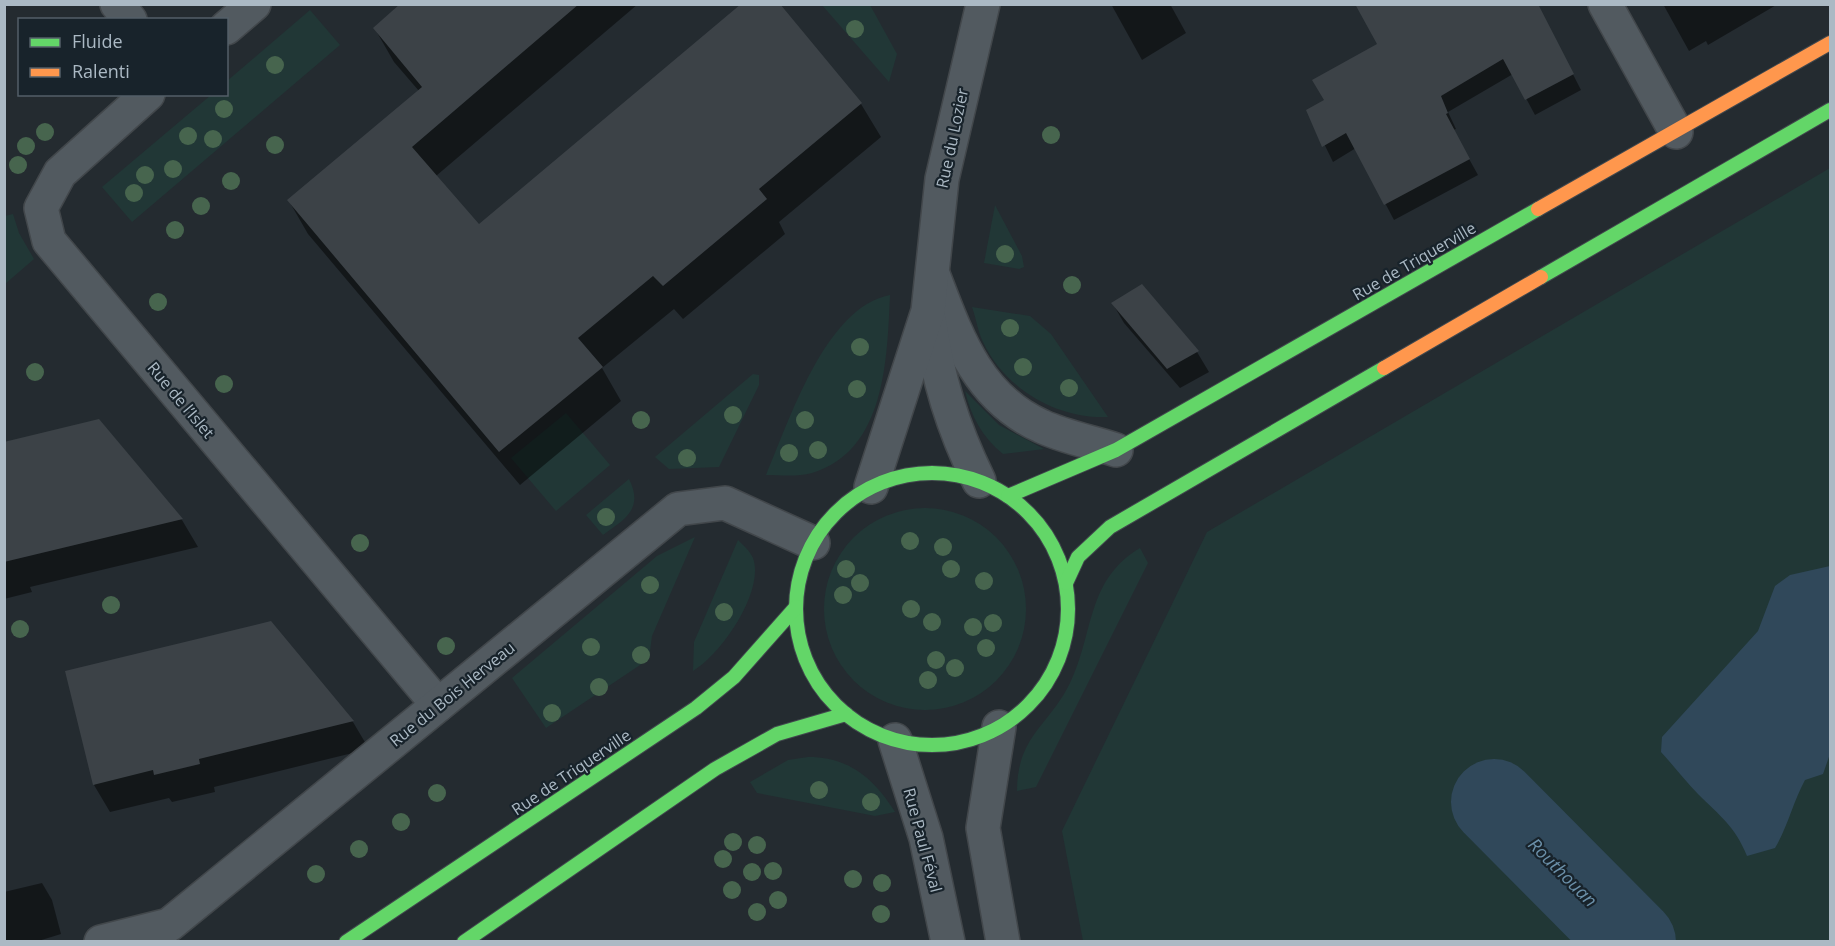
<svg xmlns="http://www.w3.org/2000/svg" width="1835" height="946" font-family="'Open Sans',sans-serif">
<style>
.green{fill:#213736}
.water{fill:#30485a}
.shadow{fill:#0007}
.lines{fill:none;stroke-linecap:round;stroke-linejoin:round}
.river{stroke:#30485a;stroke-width:86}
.building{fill:#3c4247}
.street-casing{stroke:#42474b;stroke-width:36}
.fast-casing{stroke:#41484d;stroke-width:16}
.slow-casing{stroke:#41484d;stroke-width:16}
.street{stroke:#525a60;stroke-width:33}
.fast{stroke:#63d668;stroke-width:14}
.slow{stroke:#ff974d;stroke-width:14}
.tree{fill:#47654e}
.labels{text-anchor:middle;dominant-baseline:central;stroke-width:4.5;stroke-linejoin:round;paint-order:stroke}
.street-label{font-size:16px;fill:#abb9c4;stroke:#18232b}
.water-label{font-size:18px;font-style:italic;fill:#6b90a9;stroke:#18232b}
</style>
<rect width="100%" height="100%" fill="#242b30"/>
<!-- green -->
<g class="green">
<path d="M822,5H870L897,54L889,82Z"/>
<path d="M310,10L340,45L132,222L102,187L211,95L226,94L227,81Z"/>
<path d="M1830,168V941H1083L1062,831L1207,532Z"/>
<path d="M995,205L1022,256L1024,267L1019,269L984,263Z"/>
<path d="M13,214L19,233L34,259L5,284V216Z"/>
<path d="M890,295C887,358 886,451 812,473C798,477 780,475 766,475C789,422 825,307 890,295Z"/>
<path d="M972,307L1030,316L1051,334L1108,417C1057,419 1005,389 983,342C978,332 976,318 972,307Z"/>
<path d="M753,374L759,375V385L719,467L669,469L655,457Z"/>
<path d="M965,391L999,425L1044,449L1003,454C982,437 971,416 965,391Z"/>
<path d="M566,413L610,465L556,511L511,458Z"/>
<path d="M629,479C644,509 625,519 603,535L586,515Z"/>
<circle cx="925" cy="609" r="101"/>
<path d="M695,537L652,636L649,659L546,728L512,678L657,556Z"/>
<path d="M738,540C743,545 750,551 753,558C765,591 721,655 693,671L694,642Z"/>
<path d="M1140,548L1148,563L1036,787L1017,791C1017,736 1049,726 1070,683C1094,634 1086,580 1140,548Z"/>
<path d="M808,757C850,757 874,779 895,812L875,816L757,793L750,782L788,760Z"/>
</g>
<!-- water -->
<path class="water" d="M1830,566V754L1823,774L1805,780C1793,802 1788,826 1775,848L1747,856C1735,826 1720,816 1698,794C1685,781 1674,766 1661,752L1662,737L1758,631L1775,586L1790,575Z"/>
<!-- shadow -->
<g class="shadow">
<path d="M403,4H638L436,176L479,226L861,104L881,137L779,222L785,234L683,319L674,309L602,368L621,401L520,485L308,234L289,201L419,91L394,62L375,29Z"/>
<path d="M1111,4H1170L1186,33L1142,60Z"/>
<path d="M1537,4L1581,90L1535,115L1513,74L1448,112L1456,129L1453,130L1478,175L1394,220L1356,148L1333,162L1308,111Z"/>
<path d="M1663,4H1778L1708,45L1706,41L1689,51Z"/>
<path d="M1141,286L1197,352L1209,372L1180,388L1124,323L1113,304Z"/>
<path d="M99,420L182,520L198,547L30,587L32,592L4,599V444Z"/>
<path d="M270,623L353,722L369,749L214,787L215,792L172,802L169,798L110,812L94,785Z"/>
<path d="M42,883L52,900L61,934L35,942H4V892Z"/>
</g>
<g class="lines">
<!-- river -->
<path class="river" d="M1494,802L1633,942"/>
</g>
<!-- building -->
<g class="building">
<path d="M400,4H579L412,147L479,224L741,4H780L862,103L759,189L767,199L663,286L653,276L578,338L603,367L499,452L287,200L422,87L373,28Z"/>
<path d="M1355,4H1538L1574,74L1525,100L1503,59L1441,96L1448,113L1446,114L1470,159L1384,205L1346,133L1322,147L1306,110L1324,100L1312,80L1377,44Z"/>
<path d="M1142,284L1199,351L1167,369L1111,303Z"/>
<path d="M99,419L183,519L4,562V442Z"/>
<path d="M271,621L354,721L199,759L200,764L154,775L153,770L93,785L65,671Z"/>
</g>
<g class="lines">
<defs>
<g id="street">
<path d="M117,4L130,20"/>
<path d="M1605,4L1676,132"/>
<path d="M226,28L254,4"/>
<path d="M148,94L60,173L41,208L49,241L438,705"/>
<path d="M934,277C957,337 978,398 1041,426C1064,437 1092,442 1116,450"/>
<path d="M929,319C938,379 952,426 979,481"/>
<path d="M871,487L928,311L942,179L983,4"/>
<path d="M999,727L983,828L1003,942"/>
<path d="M895,740L926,838L948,942"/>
<path d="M101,942L169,925L678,509L725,503L813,543"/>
</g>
<g id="fast">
<path d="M1541,277L1830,110"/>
<circle cx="932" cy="609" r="136"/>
<path d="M1008,496L1116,450L1538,209"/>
<path d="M1066,583L1078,557L1110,527L1384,368"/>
<path d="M346,942L696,708L734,677L796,607"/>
<path d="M464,942L715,769L777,734L846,714"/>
</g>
<g id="slow">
<path d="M1538,209L1830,43"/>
<path d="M1384,368L1541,277"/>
</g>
</defs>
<!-- street casing -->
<use href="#street" class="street-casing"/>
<!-- fast casing -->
<use href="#fast" class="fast-casing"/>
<!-- slow casing -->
<use href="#slow" class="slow-casing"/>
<!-- street -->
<use href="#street" class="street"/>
<!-- fast -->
<use href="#fast" class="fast"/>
<!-- slow -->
<use href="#slow" class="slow"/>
</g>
<!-- trees -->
<g class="tree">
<circle cx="855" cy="29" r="9"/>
<circle cx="275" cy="65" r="9"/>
<circle cx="224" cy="109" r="9"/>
<circle cx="45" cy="132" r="9"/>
<circle cx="1051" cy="135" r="9"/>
<circle cx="188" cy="136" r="9"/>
<circle cx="213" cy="139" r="9"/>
<circle cx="275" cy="145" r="9"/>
<circle cx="26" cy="146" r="9"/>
<circle cx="18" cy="165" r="9"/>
<circle cx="173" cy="169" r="9"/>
<circle cx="145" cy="175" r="9"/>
<circle cx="231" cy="181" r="9"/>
<circle cx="134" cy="193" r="9"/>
<circle cx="201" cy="206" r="9"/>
<circle cx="175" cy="230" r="9"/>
<circle cx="1005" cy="254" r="9"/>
<circle cx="1072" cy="285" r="9"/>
<circle cx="158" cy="302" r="9"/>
<circle cx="1010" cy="328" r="9"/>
<circle cx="860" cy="347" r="9"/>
<circle cx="1023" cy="367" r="9"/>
<circle cx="35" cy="372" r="9"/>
<circle cx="224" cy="384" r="9"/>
<circle cx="1069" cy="388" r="9"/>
<circle cx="857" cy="389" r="9"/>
<circle cx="733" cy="415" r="9"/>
<circle cx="641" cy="420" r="9"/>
<circle cx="805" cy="420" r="9"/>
<circle cx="818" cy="450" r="9"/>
<circle cx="789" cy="453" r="9"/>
<circle cx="687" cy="458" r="9"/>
<circle cx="606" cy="517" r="9"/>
<circle cx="910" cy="541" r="9"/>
<circle cx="360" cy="543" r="9"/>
<circle cx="943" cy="547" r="9"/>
<circle cx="846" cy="569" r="9"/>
<circle cx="951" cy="569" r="9"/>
<circle cx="984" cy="581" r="9"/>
<circle cx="860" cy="583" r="9"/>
<circle cx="650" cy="585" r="9"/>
<circle cx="843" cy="595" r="9"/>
<circle cx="111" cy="605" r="9"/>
<circle cx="911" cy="609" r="9"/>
<circle cx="724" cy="612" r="9"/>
<circle cx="932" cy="622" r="9"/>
<circle cx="993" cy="623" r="9"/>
<circle cx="973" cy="627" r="9"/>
<circle cx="20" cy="629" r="9"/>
<circle cx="446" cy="646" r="9"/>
<circle cx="591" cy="647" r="9"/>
<circle cx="986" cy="648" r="9"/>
<circle cx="641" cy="655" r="9"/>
<circle cx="936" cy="660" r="9"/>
<circle cx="955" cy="668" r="9"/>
<circle cx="928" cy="680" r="9"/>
<circle cx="599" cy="687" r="9"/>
<circle cx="552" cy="713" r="9"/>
<circle cx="819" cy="790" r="9"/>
<circle cx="437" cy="793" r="9"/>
<circle cx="871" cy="802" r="9"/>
<circle cx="401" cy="822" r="9"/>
<circle cx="733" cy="842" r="9"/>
<circle cx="757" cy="845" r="9"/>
<circle cx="359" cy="849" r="9"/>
<circle cx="723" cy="859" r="9"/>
<circle cx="773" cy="871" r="9"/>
<circle cx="752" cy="872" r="9"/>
<circle cx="316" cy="874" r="9"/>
<circle cx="853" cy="879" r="9"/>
<circle cx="882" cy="883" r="9"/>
<circle cx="732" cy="890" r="9"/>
<circle cx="778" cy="900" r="9"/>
<circle cx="757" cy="912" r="9"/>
<circle cx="881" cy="914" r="9"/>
</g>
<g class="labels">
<!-- street labels -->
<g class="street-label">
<text transform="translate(952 138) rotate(-78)">Rue du Lozier</text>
<text transform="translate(1414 261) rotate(-30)">Rue de Triquerville</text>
<text transform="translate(181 400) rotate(50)">Rue de l’Islet</text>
<text transform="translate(452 694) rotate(-39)">Rue du Bois Herveau</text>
<text transform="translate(571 772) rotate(-34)">Rue de Triquerville</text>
<text transform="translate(923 840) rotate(75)">Rue Paul Féval</text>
</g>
<!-- water labels -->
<g class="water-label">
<text transform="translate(1563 872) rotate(45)">Routhouan</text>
</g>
</g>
<!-- border -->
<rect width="1835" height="946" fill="none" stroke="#abb9c4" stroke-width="12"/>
<!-- legend -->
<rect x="18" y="18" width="210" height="78" fill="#18232b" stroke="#535f68" stroke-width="1.5"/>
<rect x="30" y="38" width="30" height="9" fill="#63d668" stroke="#535f68" stroke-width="1.5"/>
<text x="72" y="48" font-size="18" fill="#abb9c4">Fluide</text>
<rect x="30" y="68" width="30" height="9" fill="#ff974d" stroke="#535f68" stroke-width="1.5"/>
<text x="72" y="78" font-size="18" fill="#abb9c4">Ralenti</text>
</svg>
